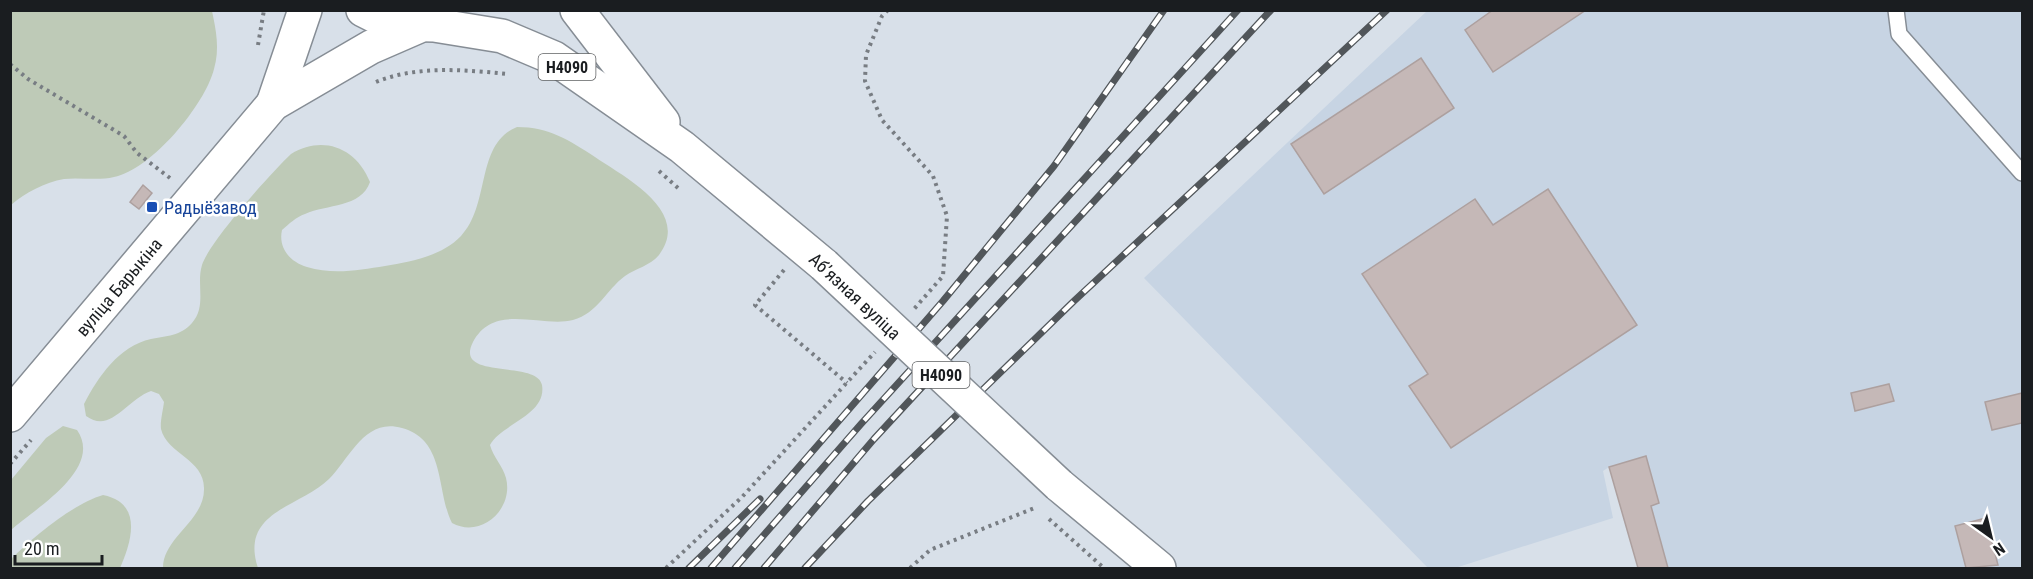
<svg xmlns="http://www.w3.org/2000/svg" width="2033" height="579" font-family="'Roboto Condensed',sans-serif">
<style>
.built{fill:#c7d4e3}
.green{fill:#becab7}
.building{fill:#c5b8b7;stroke:#ada09f;stroke-width:1.5}
.lines{fill:none;stroke-linecap:round;stroke-linejoin:round}
.service-casing{stroke:#868d95;stroke-width:18}
.primary-casing{stroke:#868d95;stroke-width:36}
.path{stroke:#787d83;stroke-width:4;stroke-dasharray:3 4.5;stroke-linecap:butt}
.service{stroke:#fff;stroke-width:15}
.primary{stroke:#fff;stroke-width:33}
.rail-casing{stroke:#51565a;stroke-width:7}
.rail{stroke:#fff;stroke-width:4.5;stroke-dasharray:14;stroke-linecap:butt}
.primary-bridge-casing{stroke:#868d95;stroke-width:36;stroke-linecap:butt}
.primary-bridge{stroke:#fff;stroke-width:33}
.transit-dot{fill:#1a4fb4;stroke:#fff;stroke-width:2}
.labels{text-anchor:middle;dominant-baseline:central;stroke-width:5;stroke-linejoin:round;paint-order:stroke}
.shield{fill:#fff;stroke:#5f6163;stroke-width:1.5}
.shield-label{font-size:16px;font-weight:bold;fill:#1a1d20}
.transit-label{font-size:18px;fill:#164399;stroke:#fff;text-anchor:start}
.street-label{font-size:18px;fill:#1a1d20;stroke:#fff}
</style>
<rect width="100%" height="100%" fill="#d8e0e9"/>
<!-- built -->
<path class="built" d="M1427,11H2022V568H1638L1609,467L1603,471L1613,518L1455,568H1428L1144,278Z"/>
<!-- green -->
<g class="green">
<path d="M11,10L212,11C216,30 220,49 214,69C205,105 151,170 114,177C98,181 80,177 64,179C45,182 25,193 11,205Z"/>
<path d="M517,127C549,127 569,140 595,157C624,177 692,211 659,255C650,266 636,268 625,276C606,290 598,313 573,320C541,328 494,302 473,342C453,381 537,359 542,385C547,415 501,424 490,445C493,457 503,466 506,478C514,509 481,539 452,523C436,491 446,440 402,428C365,417 350,458 329,479C301,507 239,511 258,568H163C163,537 205,521 204,488C204,459 167,454 161,429C160,422 163,410 164,402L159,394L151,391C126,400 111,434 86,416L84,404C98,377 119,346 151,339C166,336 181,336 192,323C207,306 196,285 202,265C210,241 270,174 291,154C322,135 356,147 370,182C361,208 327,204 305,214C296,217 289,224 282,230C278,248 290,262 307,267C333,275 360,270 385,266C410,262 442,256 461,236C491,204 475,144 517,127Z"/>
<path d="M63,426L77,430C104,469 34,509 11,530V480L46,438Z"/>
<path d="M103,495C143,503 132,541 120,568H11V559C33,537 73,504 103,495Z"/>
</g>
<!-- building -->
<g class="building">
<path d="M1493,10H1586L1493,72L1465,30Z"/>
<path d="M1421,58L1454,108L1324,194L1291,144Z"/>
<path d="M143,185L152,193L139,209L130,202Z"/>
<path d="M1548,189L1637,325L1451,448L1409,386L1428,374L1362,274L1475,199L1493,225Z"/>
<path d="M1889,384L1894,401L1855,411L1851,393Z"/>
<path d="M2022,393V423L1992,430L1985,402Z"/>
<path d="M1646,456L1659,503L1651,506L1668,568H1638L1609,467Z"/>
<path d="M1986,518L1998,565L1966,568L1955,526Z"/>
</g>
<g class="lines">
<defs>
<path id="service" d="M1896,10L1899,34L2022,173"/>
<g id="primary">
<path d="M363,10L391,24L434,25L502,36L554,58L682,147L824,265"/>
<path d="M577,10L663,122"/>
<path d="M273,104L305,10"/>
<path id="s1" d="M10,415L273,104L371,47L417,27"/>
<path d="M1059,485L1159,568"/>
</g>
</defs>
<!-- service casing -->
<use href="#service" class="service-casing"/>
<!-- primary casing -->
<use href="#primary" class="primary-casing"/>
<!-- path -->
<g class="path">
<path d="M888,10L882,16L866,55L865,81L882,120L933,176L947,216L943,276L914,309"/>
<path d="M258,45L264,10"/>
<path d="M10,64L28,79L124,136L137,153L170,178"/>
<path d="M376,82C417,65 466,70 508,74"/>
<path d="M659,171L678,188"/>
<path d="M784,270L755,305L847,383"/>
<path d="M10,464L31,440"/>
<path d="M1049,519L1104,568"/>
<path d="M666,568L742,497L875,352"/>
<path d="M910,568L930,550L1037,507"/>
</g>
<!-- service -->
<use href="#service" class="service"/>
<!-- primary -->
<use href="#primary" class="primary"/>
<defs>
<g id="rail">
<path d="M689,568L760,499"/>
<path d="M711,568L943,301L1054,166L1164,10"/>
<path d="M735,568L861,424L1238,10"/>
<path d="M764,568L874,439L1271,10"/>
<path d="M805,568L868,501L1074,301L1387,10"/>
</g>
</defs>
<!-- rail casing -->
<use href="#rail" class="rail-casing"/>
<!-- rail -->
<use href="#rail" class="rail"/>
<defs>
<path id="primary-bridge" d="M824,265L1059,485"/>
</defs>
<!-- primary-bridge casing -->
<use href="#primary-bridge" class="primary-bridge-casing"/>
<!-- primary-bridge -->
<use href="#primary-bridge" class="primary-bridge"/>
</g>
<!-- markers -->
<rect class="transit-dot" x="146" y="201" width="12" height="12" rx="3"/>
<g class="labels">
<!-- shield labels -->
<g class="shield">
<rect x="538.5" y="54" width="57" height="26" rx="4.5"/>
<rect x="912.5" y="362" width="57" height="26" rx="4.5"/>
</g>
<g class="shield-label">
<text x="567" y="67">Н4090</text>
<text x="941" y="375">Н4090</text>
</g>
<!-- transit labels -->
<g class="transit-label">
<text x="164" y="207">Радыёзавод</text>
</g>
<!-- street labels -->
<g class="street-label">
<text stroke="none"><textPath href="#s1" startOffset="168">вуліца Барыкіна</textPath></text>
<text transform="translate(855 296) rotate(43)">Абʼязная вуліца</text>
</g>
</g>
<!-- border -->
<rect width="2033" height="579" fill="none" stroke="#1a1d20" stroke-width="24"/>
<!-- north arrow -->
<g transform="translate(1991 537) rotate(146)" stroke="#ffffff" stroke-width="4.5" paint-order="stroke">
<path d="M0-4.5L10 22L0 15L-10 22Z" fill="#1a1d20"/>
<text y="-9" font-size="16" font-weight="bold" text-anchor="middle" fill="#1a1d20">N</text>
</g>
<!-- scale -->
<path d="M15 555v9h87v-9" fill="none" stroke="#1a1d20" stroke-width="3"/>
<text x="24" y="555" font-size="18" fill="#1a1d20" stroke="#ffffff" stroke-width="4.5" paint-order="stroke">20 m</text>
</svg>
